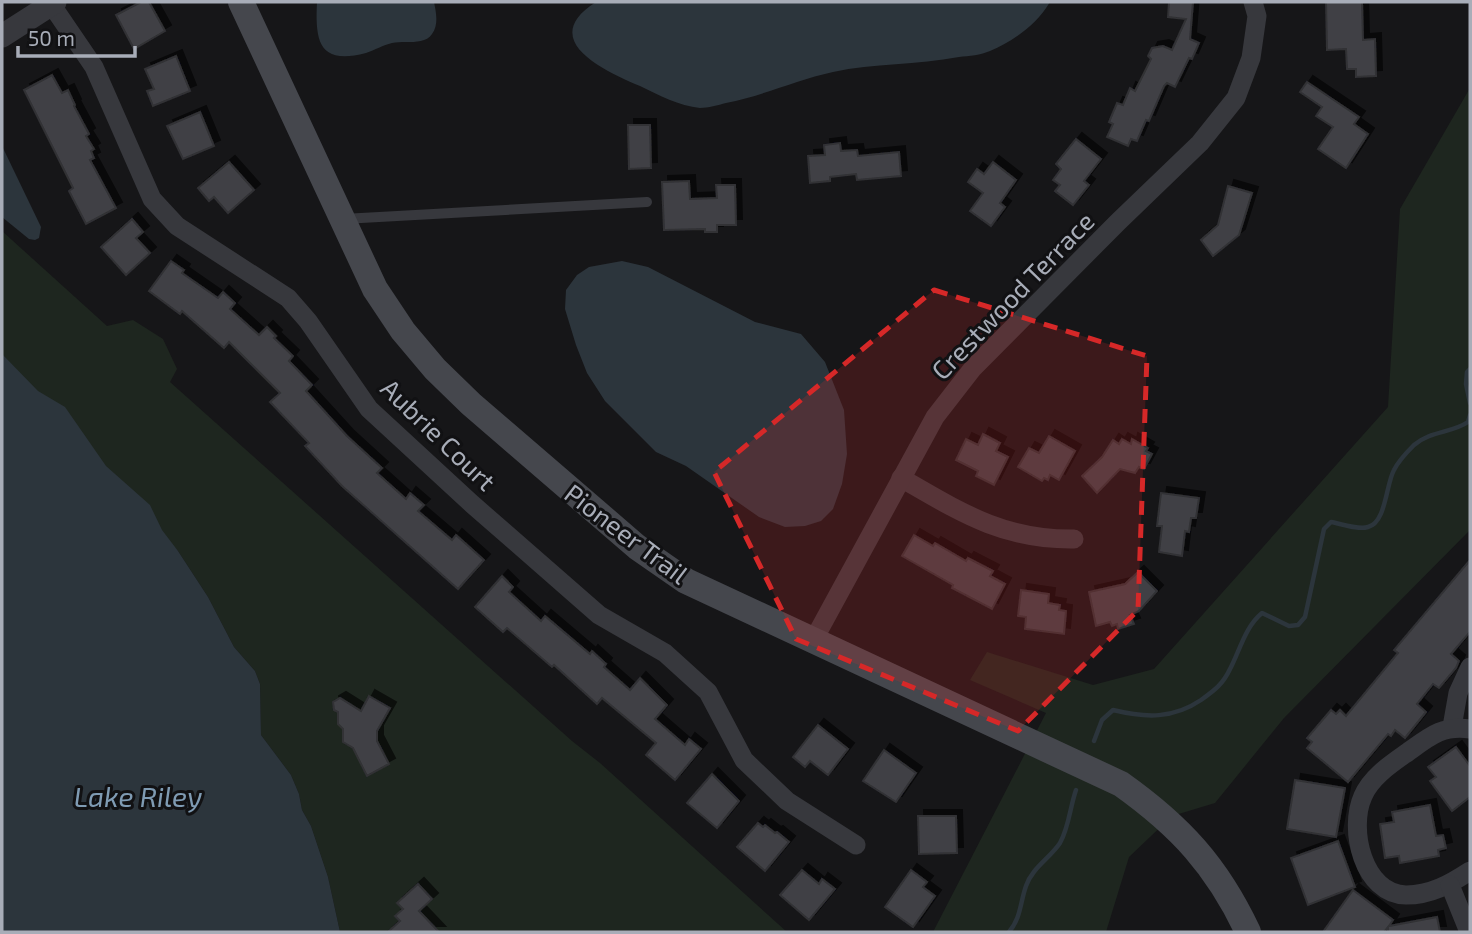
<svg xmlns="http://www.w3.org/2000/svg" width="1472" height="934" font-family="'Exo 2',sans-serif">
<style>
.green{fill:#1e261f}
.water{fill:#2c353c}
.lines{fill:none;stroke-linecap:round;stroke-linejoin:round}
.stream{stroke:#2c353c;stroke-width:4.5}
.building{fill:#404145;stroke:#303034;stroke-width:2;filter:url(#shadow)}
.service{stroke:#37383d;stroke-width:10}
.minor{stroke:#37383d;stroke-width:19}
.tertiary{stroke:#37383d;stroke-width:23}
.secondary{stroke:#45474d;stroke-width:26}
.marked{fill:#d62828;fill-opacity:0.2;stroke:#d62828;stroke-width:5;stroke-dasharray:14 9;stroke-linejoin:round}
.labels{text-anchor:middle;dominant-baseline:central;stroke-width:6;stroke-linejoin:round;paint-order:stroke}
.street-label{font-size:26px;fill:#a8adb8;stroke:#111113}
.water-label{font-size:28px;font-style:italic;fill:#7f9bb3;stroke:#111113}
</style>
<defs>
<filter id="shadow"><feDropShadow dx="6" dy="-6" stdDeviation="0" flood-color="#0009"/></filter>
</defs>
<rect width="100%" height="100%" fill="#161618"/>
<!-- green -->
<g class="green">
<path d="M1470,88V530L1284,718L1215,803L1172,816L1129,857L1106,932H933L1046,713L970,680L987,652L1093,685L1154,669L1388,407L1400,209Z"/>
<path d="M2,231L107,326L133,320L163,339L177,369L170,382L572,741L600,763L787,932H340L328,877L311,826L302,810L299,794L291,775L261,735L260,684L255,671L234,647L208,597L178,551L2,395Z"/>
</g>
<!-- water -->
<g class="water">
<path d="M317,2H434C436,12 439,25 432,34C424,46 404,40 392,43C383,45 375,50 366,53C319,65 315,42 317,2Z"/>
<path d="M596,2H1050C1037,24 1014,41 990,51C981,55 969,56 959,57C917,65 874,63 833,72C796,80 763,96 726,103C718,105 708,108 700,108C679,106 659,95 640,86C605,71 536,40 596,2Z"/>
<path d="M2,146L41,227L39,238L35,240L29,239L2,217Z"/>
<path d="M622,261L648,267L755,322L801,334L825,362L844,410L847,454L842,484L833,509L821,521L805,526L785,527L759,517L686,466L656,452L605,401L587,373L576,345L565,309L566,290L577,275L589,267Z"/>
<path d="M2,354L38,391L65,407L106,466L150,505L162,530L178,551L208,597L234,647L255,671L260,684L261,735L291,775L299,794L302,810L311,826L328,877L340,932H2Z"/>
</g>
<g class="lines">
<!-- stream -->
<g class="stream">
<path d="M1470,369L1467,372L1466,384L1470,403"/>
<path d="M1094,741L1102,720L1113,710C1146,718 1173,719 1201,700C1215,690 1223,684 1230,669C1240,650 1245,627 1262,613L1289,626L1298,625L1305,617L1324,529L1331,522C1342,524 1358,530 1368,527C1386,523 1386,484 1394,470C1398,462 1408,451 1414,445C1430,431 1452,433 1468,422L1470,415"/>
<path d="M1009,932C1021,918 1020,903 1026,886C1032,868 1050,858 1060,843C1069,827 1070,807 1076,790"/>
</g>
</g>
<!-- building -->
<g class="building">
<path d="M141,2H149L165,31L134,49L116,15Z"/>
<path d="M1169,2H1193L1190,39L1199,43L1192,59L1189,58L1175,87L1167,83L1164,86L1149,121L1146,120L1137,141L1131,139L1128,146L1107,137L1113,124L1109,122L1117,103L1123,105L1130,88L1135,91L1151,59L1148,56L1152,48L1163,46L1172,50L1186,19L1168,17Z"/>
<path d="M1326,2H1362L1363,40L1375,39L1376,76L1356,77V69H1347L1346,49L1327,50Z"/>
<path d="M176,56L190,91L153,106L147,91L154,89L145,69Z"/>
<path d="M52,75L62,93L68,90L75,105L74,106L89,134L86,136L94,149L91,151L94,158L90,160L116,208L86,224L69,191L73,188L24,90Z"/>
<path d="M1307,82L1359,117L1354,124L1368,134L1346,168L1318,149L1333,127L1316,116L1322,107L1300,92Z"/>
<path d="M200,112L214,146L183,159L167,126Z"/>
<path d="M628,125H650L651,168L629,169Z"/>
<path d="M1076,139L1101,159L1084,181L1089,185L1073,205L1055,191L1060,185L1053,180L1061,169L1056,164Z"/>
<path d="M840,143L841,151L857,150L858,156L899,152L901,176L857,180L856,174L830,177V181L810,183L808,156L825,155L824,145Z"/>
<path d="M229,162L254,190L228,213L214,197L209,201L198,188Z"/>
<path d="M993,162L1016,180L1000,203L1005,207L991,226L970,211L983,193L968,182L977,169L984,174Z"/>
<path d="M689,181L690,199L717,198L716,185H735L736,225H717V232H705V229L664,230L662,182Z"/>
<path d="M1228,186L1252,193L1239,235L1213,256L1201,240L1218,225Z"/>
<path d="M132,219L143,232L136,238L150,253L126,275L101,247Z"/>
<path d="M171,261L184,270L182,273L218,298L223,292L235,303L230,309L259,335L267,327L276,336L274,338L293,356L289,361L312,385L306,391L347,436L382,468L377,473L406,499L410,493L424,505L418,511L452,540L456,535L484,560L458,589L342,486L305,446L309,443L270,402L280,393L229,342L224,348L182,311L180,314L149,291Z"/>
<path d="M983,434L1000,443L996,451L1008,457L994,485L976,476L978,471L956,460L966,439L978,445Z"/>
<path d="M1049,436L1075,451L1059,480L1050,475L1048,480L1044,478L1042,481L1018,467L1029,448L1039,453Z"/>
<path d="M1122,439L1131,444L1132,439L1148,448L1146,451L1152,454L1144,469L1139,467L1135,473L1120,469L1097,493L1082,476L1102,457L1113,440L1119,444Z"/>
<path d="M1161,493L1199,498L1196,518H1191L1189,532L1185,531L1182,556L1159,552L1162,526H1157Z"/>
<path d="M914,535L933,546L935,543L966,561L968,558L993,571L990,576L1005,584L992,609L952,588L953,585L902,556Z"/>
<path d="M1470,560V632L1451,654L1459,661L1456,668L1439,688L1433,684L1417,704L1426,712L1405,738L1395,730L1391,736L1388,734L1348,782L1307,748L1312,742L1307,738L1331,710L1336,714L1340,710L1346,716L1398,653L1394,650Z"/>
<path d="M1138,572L1157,591L1139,611L1130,615L1134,624L1118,629L1117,624L1112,626L1110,622L1096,626L1089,592L1125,584Z"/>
<path d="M502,576L513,587L509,592L541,621L545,616L590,654L592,651L606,664L604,667L630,690L640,678L667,705L655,719L685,745L689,739L701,749L675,780L646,755L656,743L602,698L597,704L554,665L552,667L507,628L503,632L475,607Z"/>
<path d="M1021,590L1049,594L1048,603L1060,605L1059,610L1066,611L1064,634L1025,629L1026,617L1018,616Z"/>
<path d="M369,696L390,708L377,731V741L389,764L367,776L353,748L343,742V729L338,724V712L334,710L333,702L340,698L361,711Z"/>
<path d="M818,725L848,749L828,775L810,761L805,767L793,757Z"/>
<path d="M1456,747L1470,766V797L1452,811L1430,781L1436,777L1428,767Z"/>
<path d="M884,750L916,773L896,802L863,781Z"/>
<path d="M712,774L739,801L717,828L687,803Z"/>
<path d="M1295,780L1345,788L1336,837L1287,829Z"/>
<path d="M1430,805L1436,836L1443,835L1446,848L1438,850L1439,856L1400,863L1399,856L1385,858L1380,824L1394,822L1392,812Z"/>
<path d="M918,816H956L957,853L919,854Z"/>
<path d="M758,823L763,827L765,825L775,833L777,832L789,842L765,871L737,847Z"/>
<path d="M1338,841L1355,887L1308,905L1291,858Z"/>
<path d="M802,870L819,884L822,879L835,889L809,920L780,895Z"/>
<path d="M911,870L927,882L923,887L935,896L913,927L885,907Z"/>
<path d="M418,884L432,899L419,911L439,932H388L400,921L395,916L403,909L397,903Z"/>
<path d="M1353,890L1393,920L1389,926L1437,917L1440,932H1388V927L1384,932H1323Z"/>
</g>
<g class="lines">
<!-- service -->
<path class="service" d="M343,219L647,202"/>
<!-- minor -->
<g class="minor">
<path d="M51,4L94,67L152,199L177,226L288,298L308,321L369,409L472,504L599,615L665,653L708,692L744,760L787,801L856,845"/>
<path d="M901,478C960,512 1003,540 1074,539"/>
<path d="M813,641L935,417L973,368L1118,222L1200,143L1236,98L1251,58L1257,16L1253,2"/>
<path d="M1452,727L1458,693L1470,667"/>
<path d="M1470,729C1443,725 1430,736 1408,752C1391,764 1371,777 1363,796C1348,829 1363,894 1406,895C1431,895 1450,884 1470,871"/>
<path d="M1450,885L1469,932"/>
</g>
<!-- tertiary -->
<path class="tertiary" d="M2,36L55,2"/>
<!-- secondary -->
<path class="secondary" d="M241,2L375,289L403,331L435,369L471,404L637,547L686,581L1121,784C1180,826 1217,866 1248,932"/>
</g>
<!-- marked area -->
<path class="marked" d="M934,290L1147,356L1138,610L1018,731L796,639L714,472Z"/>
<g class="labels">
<!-- street labels -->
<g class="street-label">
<text transform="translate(1012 295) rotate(-46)">Crestwood Terrace</text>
<text transform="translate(439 434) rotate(44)">Aubrie Court</text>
<text transform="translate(627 533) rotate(37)">Pioneer Trail</text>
</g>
<!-- water labels -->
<g class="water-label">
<text x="138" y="796">Lake Riley</text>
</g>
</g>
<!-- border -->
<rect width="1472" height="934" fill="none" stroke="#a8adb8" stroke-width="7"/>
<!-- scale -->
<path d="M18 46v10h117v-10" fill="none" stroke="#a8adb8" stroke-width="3.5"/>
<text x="28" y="46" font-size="21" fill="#a8adb8" stroke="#111113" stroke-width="5" paint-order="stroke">50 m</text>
</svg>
